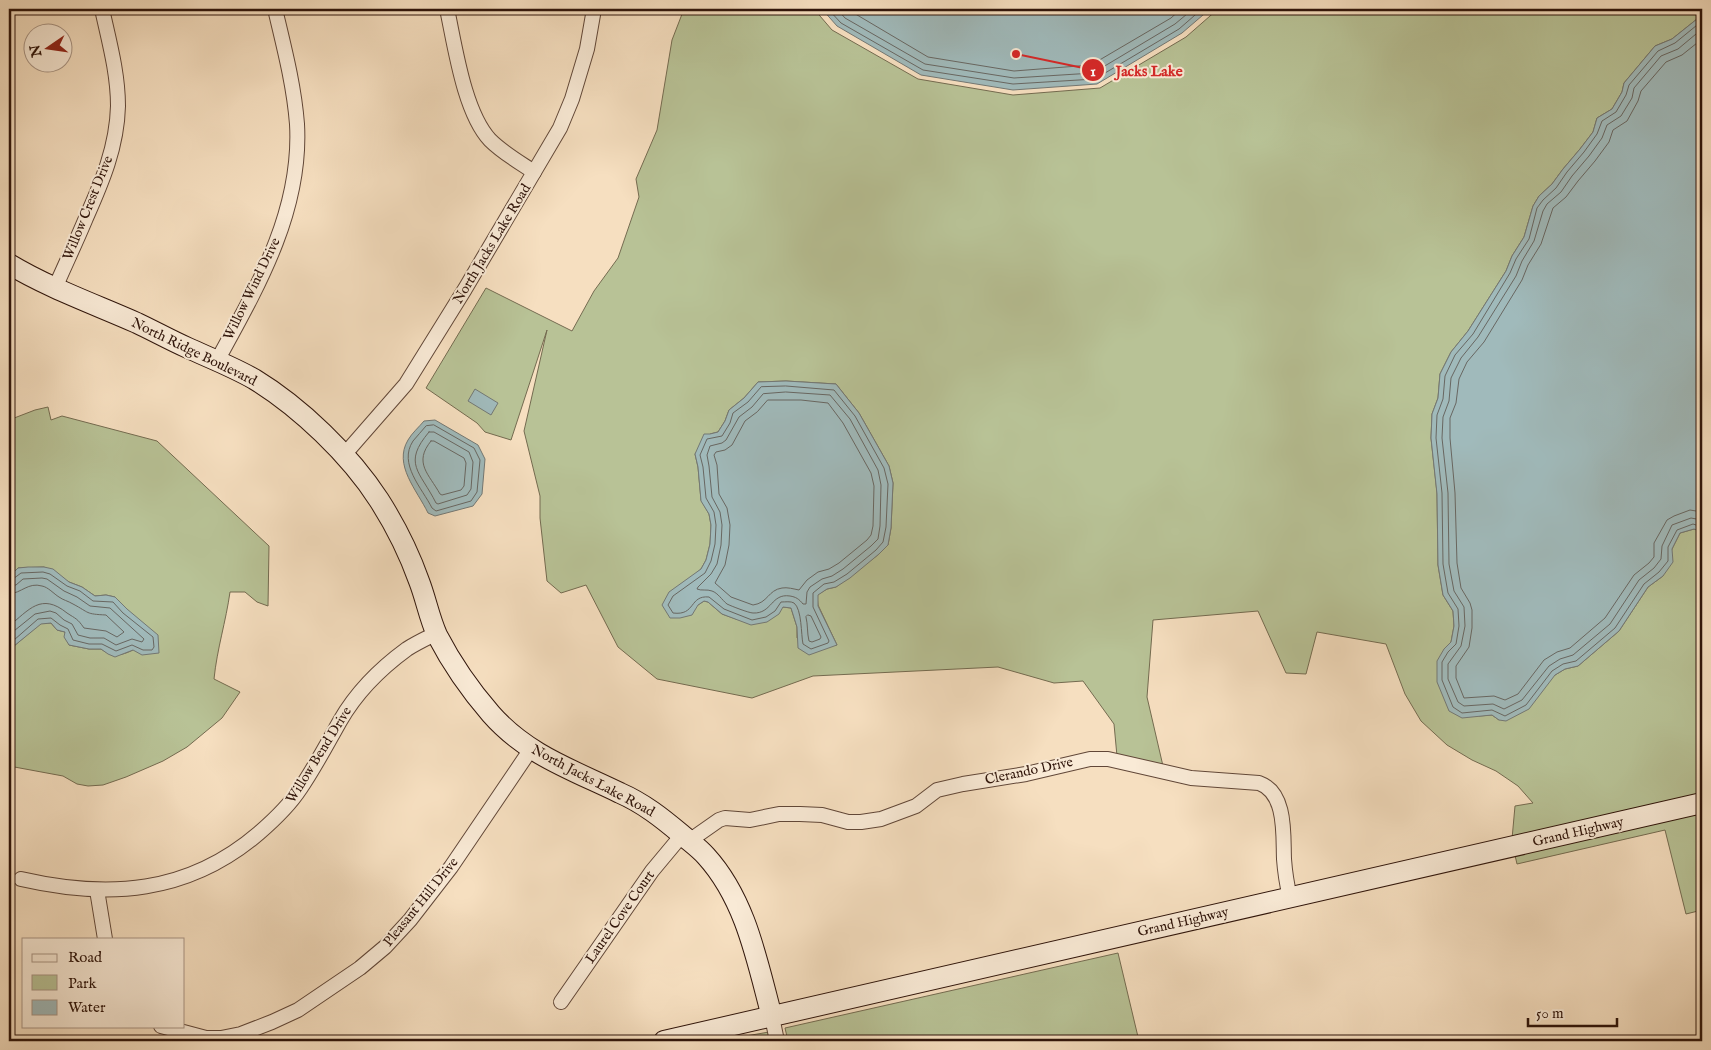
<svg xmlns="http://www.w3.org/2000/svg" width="1711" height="1050" font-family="'IM FELL English',serif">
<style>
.green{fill:#b8c296;stroke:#746b50;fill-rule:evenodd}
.water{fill:#a0babb;stroke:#737874}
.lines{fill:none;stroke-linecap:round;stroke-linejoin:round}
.shore{stroke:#686762;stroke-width:1}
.street-casing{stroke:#614738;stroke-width:16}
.secondary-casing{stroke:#2f140a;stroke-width:22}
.street{stroke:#f9ead6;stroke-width:14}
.secondary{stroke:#f9ead6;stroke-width:20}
.labels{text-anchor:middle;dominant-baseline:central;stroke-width:4;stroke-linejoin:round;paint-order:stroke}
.street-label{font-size:14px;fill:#2f140a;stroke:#f9ead6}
.leader{fill:none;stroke:#d62828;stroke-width:2}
.callout-dot{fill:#d62828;stroke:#f9ead6;stroke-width:2}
.mark-label{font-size:15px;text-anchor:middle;font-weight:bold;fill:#fff}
.callout-label{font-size:15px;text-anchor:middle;font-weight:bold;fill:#d62828;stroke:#f9ead6;stroke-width:4;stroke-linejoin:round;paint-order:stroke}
</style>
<rect width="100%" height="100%" fill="#f6dfc0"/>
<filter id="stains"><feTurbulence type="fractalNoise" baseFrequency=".004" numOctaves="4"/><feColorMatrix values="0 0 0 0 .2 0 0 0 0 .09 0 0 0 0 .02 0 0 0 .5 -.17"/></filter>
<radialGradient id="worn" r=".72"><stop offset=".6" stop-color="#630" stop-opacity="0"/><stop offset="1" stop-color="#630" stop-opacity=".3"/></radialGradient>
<!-- green -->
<g class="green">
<path d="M684,9H814L832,30L918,79L1013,95L1100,88L1186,37L1218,9H1702V15L1672,39L1655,46L1624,83L1622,92L1612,109L1597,118L1593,132L1580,149L1563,169L1552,184L1539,196L1533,206L1524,237L1512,256L1506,271L1468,331L1451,352L1440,374L1438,398L1432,414L1431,438L1437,493L1438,565L1443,595L1453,611L1454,626L1451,642L1444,649L1479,716L1492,715L1499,720L1555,675L1565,669L1578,666L1619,631L1648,587L1663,576L1672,549L1680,533L1694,529L1702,532V798L1512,839L1515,806L1533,803L1518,786L1496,771L1472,760L1447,745L1421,721L1405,694L1386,644L1317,632L1306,674L1286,673L1258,611L1153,620L1147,697L1163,766L1118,767L1114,724L1083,681L1054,683L998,667L813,676L752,698L657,679L618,647L586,585L561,593L547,581L540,518V496L524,431L547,330L511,440L485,432L477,423L426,388L486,288L572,331L594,291L618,258L639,197L636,179L657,130L672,40ZM786,381L836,384L859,413L889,466L893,483L891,528L888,545L879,554L836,587L827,589L817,595L818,605L837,645L797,638V627L791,608L783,607L736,619L722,614L708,602L704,601L698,605L693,576L701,569L706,560L710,544L711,525L709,514L701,500L698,467L695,454L710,434L718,432L725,421L729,410L744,398L758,382Z"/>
<path d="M48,407L51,420L62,416L157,441L269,546L268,606L257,602L245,592H230C226,621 217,649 214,679L240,692L222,718L187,747L163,761L126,777L103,785L88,786L77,784L63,776L9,766V646H14L41,623H51L57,630L65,632L69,645L89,649H101C112,657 121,656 133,650L127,609L115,597L106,595L95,596L82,587L69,582L44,567L18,568L9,577V420L35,410Z"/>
<path d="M1702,811V910L1686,914L1665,830L1517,864L1514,851Z"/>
<path d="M1118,953L1139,1041H788L785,1028Z"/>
<path d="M769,1032L771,1041H717Z"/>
</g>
<!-- water -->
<g class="water">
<path d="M822,9H1210L1182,33L1097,84L1013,90L921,75L837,26Z"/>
<path d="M1702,15V532L1694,529L1680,533L1672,549L1673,562L1663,576L1648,587L1619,631L1578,666L1565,669L1555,675L1529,709L1506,721L1499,720L1492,715L1462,718L1449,711L1437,682V661L1444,649L1451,642L1454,626L1453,611L1443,595L1438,565L1437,494L1431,438L1432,414L1438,398L1440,374L1451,352L1468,331L1506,271L1512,256L1524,237L1533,206L1539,196L1552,184L1563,169L1580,149L1593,132L1597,118L1612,109L1622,92L1624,83L1655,46L1672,39Z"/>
<path d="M786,381L836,384L859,413L889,466L893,483L891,528L888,545L879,554L850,578L836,587L827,589L818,595V606L837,645L809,655L798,648L797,627L791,608L783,607L779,614L767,622L751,625L722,614L708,602L704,601L698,605L692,615L680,618H670L662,605L669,592L701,569L706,560L710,544L711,525L709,514L701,501L698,467L695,454L704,434H710L718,432L725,421L729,410L744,398L758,382Z"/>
<path d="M475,389L498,403L491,415L468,401Z"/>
<path d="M435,420L478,445L485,459L482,494L473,506L435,516L428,513C417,490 393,465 408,440C412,433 419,427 424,421Z"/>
<path d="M28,567H44L53,569L69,582L82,587L95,596L106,595L115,597L127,609L158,635L159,653L142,655L133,650L115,657L108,654L101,649H89L69,645L64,637L65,632L57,630L51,623L41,624L14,646H9V577L18,568Z"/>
</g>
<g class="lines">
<!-- shore -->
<g class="shore">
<path d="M828,9L841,23L923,70L1013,84L1095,79L1179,29L1202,9"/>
<path d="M837,9L845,18L925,64L1014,78L1093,73L1175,24L1193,9"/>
<path d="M847,9L928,57L1014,71L1091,65L1171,18L1181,9"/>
<path d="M1702,21L1675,43L1658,51L1629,85L1626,95L1616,112L1602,121L1597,134L1584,152L1567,172L1556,188L1543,200L1537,208L1529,239L1516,259L1510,273L1473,334L1455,355L1445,376L1443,399L1437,415L1436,438L1442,493L1443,564L1448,593L1458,609L1459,626L1456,644L1448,652L1442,662V680L1453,707L1462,713L1492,710L1505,716L1526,705L1552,671L1563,664L1576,661L1615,628L1644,584L1659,572L1668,561V547L1677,530L1693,524L1702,527"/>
<path d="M1702,29L1678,49L1661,56L1634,88L1632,98L1621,116L1607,125L1602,138L1589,156L1572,176L1561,192L1547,204L1543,211L1534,241L1522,261L1516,276L1478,337L1461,358L1451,378L1449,401L1443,417L1442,438L1448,493L1449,564L1454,591L1464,607L1465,626L1461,646L1448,664V679L1458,702L1464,706L1493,704L1504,709L1522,700L1549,666L1560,659L1573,655L1610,624L1639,580L1654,568L1661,559L1662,546L1672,525L1691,518L1702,520"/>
<path d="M1702,39L1682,55L1666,62L1641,91L1638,101L1627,121L1613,130L1609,142L1595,161L1578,181L1566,197L1553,208L1541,244L1528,265L1522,280L1484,342L1467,362L1459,379L1456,403L1450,418V438L1455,493L1457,563L1461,588L1470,603L1472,610V628L1469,647L1456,666V678L1464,698L1494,696L1505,700L1518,694L1544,660L1557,652L1570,648L1605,618L1634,575L1649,563L1654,557V543L1667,520L1674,516L1690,510L1702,512"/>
<path d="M786,386L834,390L855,416L884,468L888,484L886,527L883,542L876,550L847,574L834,582L824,584L813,593V607L829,641L828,643L811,649L803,644C801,635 802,609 794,603C791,601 785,602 781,602L775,611L766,617L752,620L724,609L709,597C689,595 696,616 673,613L668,605L673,596L705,573L711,561L715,544L716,525L714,512L706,498L703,467L700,455L707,439L722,436L730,423L733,413L748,402L761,387Z"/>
<path d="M786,392L830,395L850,419L878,470L881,485L880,526L878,539L871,546L843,569L832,576L822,579L810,587L807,592L806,604H803C799,599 796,597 790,596C771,593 772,614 753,613C749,613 731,606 727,604C722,600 718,593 712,591C707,589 701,591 697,589L698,587L711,574L717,564L721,545L722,525L720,512L712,497L709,466L707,455L710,446L722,443L726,440L739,417L752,407L763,394Z"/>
<path d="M768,400H801L828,403L843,423L871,473L874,486L873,526L871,535L867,540L839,563L829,569L818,572L807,580L799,590C794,589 787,587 782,588C768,590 768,603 753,605L731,597L715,583L725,565L729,545L730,525L727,508L719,494L717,465L714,455L716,452L725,450L732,445L745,421L757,412Z"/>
<path d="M434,425L474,448L480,460L477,492L471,501L436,511L432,508C422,488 398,464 413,441C417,436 422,431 426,426Z"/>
<path d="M429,432H434L469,452L473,462L471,489L467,495L438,504L436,503C420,471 402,464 429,432Z"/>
<path d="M431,441H434L464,458L466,463L464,486L461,490L442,495L440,494C429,474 413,463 431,441Z"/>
<path d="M9,580L13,579L21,573L43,572L50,574L67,586L80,591L93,601L113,602L123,613L153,637L154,647L152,650H143L132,645L116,651L102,644H89L73,640L68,629L60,625L51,618L38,619L14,640L9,641"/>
<path d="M9,586L16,585L23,579L42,578L47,579L64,591L77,597L90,606L110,608L144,639L142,642L132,639L116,645L104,638H90L78,635L72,624L64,620L56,613L50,611L35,614L9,635"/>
<path d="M9,594C22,593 28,582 42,586C48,587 54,594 59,597C63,600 68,601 73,604C90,613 85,614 106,615L124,632L117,637L106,631L84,628C77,618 76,619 67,613C41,592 29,610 9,626"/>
<path d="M808,615L811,616L821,637L820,639L812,642L809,641C807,633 808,625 806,617Z"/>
</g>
<defs>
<g id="street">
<path d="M447,9C455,46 464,112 490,140C503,153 519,162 534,172"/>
<path d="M55,288C65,265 76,242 86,218C102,182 117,147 118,106C118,73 109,41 102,9"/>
<path d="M217,361C257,288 302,211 297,124C294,85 284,47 275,9"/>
<path d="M344,455L406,384L465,289L560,128L572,99L587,49L594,9"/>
<path d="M689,841L719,820L725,818L750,820L779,814H800L822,815L848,822H861L881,819L916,806L937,790L963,784L1026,774L1090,759H1108L1191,778L1259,783C1287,793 1283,836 1284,859C1285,873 1287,885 1290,898"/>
<path d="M21,879C108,899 188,894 259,833C274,820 289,806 300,789C315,767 327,744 340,721C356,693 381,668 407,649C416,643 427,638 437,633"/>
<path d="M97,890L105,939"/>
<path d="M561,1002L652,871L682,835"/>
<path d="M772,1017L777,1041"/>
<path d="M161,1026L206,1038H221L241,1034L272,1022L298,1010L360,968L385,947L410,920L451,867L531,749"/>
</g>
<g id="secondary">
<path d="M9,264C49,288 94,304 137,323C154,331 170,340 188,348C210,358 233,367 254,379C300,407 350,455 379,500C395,525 409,553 419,581C426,599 429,617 437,635C451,662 471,691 491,714C527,755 573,770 620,793C643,803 662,818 681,834C689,841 699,848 706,856C746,900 757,961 772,1017"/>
<path d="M664,1041L1702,803"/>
</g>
</defs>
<!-- street casing -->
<use href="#street" class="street-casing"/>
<!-- secondary casing -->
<use href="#secondary" class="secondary-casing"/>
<!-- street -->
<use href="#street" class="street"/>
<!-- secondary -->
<use href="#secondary" class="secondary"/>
</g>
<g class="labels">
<!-- street labels -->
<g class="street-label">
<text transform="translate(88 208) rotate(-68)">Willow Crest Drive</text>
<text transform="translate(492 244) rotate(-59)">North Jacks Lake Road</text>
<text transform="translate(252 289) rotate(-64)">Willow Wind Drive</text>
<text transform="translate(194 352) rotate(26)">North Ridge Boulevard</text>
<text transform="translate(319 755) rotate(-58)">Willow Bend Drive</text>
<text transform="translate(1029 771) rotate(-12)">Clerando Drive</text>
<text transform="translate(593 781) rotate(28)">North Jacks Lake Road</text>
<text transform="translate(1578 832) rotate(-13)">Grand Highway</text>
<text transform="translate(421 902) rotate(-51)">Pleasant Hill Drive</text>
<text transform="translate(620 917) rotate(-55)">Laurel Cove Court</text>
<text transform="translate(1183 922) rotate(-13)">Grand Highway</text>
</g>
</g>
<!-- callouts -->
<path class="leader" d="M1016 54L1093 70"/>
<g class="callout-dot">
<circle cx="1016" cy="54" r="5"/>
<circle cx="1093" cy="70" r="12"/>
</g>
<g class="mark-label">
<text x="1093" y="76">1</text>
</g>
<g class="callout-label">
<text x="1149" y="76">Jacks Lake</text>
</g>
<!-- margin -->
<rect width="1711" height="1050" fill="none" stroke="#f6dfc0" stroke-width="30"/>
<rect x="10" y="10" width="1691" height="1030" fill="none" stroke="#2f140a" stroke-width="2.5"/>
<rect x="15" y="15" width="1681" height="1020" fill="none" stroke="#2f140a"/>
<!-- legend -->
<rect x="22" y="938" width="162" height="90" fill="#f9ead6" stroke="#a89484"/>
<rect x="32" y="954" width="25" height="8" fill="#f9ead6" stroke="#a89484"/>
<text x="68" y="962" font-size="15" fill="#2f140a">Road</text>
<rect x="32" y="975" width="25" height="15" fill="#b8c296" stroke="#a89484"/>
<text x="68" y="988" font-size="15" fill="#2f140a">Park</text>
<rect x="32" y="1000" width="25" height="15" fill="#a0babb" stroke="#a89484"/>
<text x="68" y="1012" font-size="15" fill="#2f140a">Water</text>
<!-- north arrow -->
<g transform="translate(48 48) rotate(257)"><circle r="24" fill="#f9ead6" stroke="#a89484"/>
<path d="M0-4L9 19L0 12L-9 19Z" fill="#8f2418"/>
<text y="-8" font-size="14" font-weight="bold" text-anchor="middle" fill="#2f140a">N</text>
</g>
<!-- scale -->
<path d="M1528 1018v8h89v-8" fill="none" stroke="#2f140a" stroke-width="2.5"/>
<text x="1536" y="1018" font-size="15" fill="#2f140a" stroke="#f9ead6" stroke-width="4" paint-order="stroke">50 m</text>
<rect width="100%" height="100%" filter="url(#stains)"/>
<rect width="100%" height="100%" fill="url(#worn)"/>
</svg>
